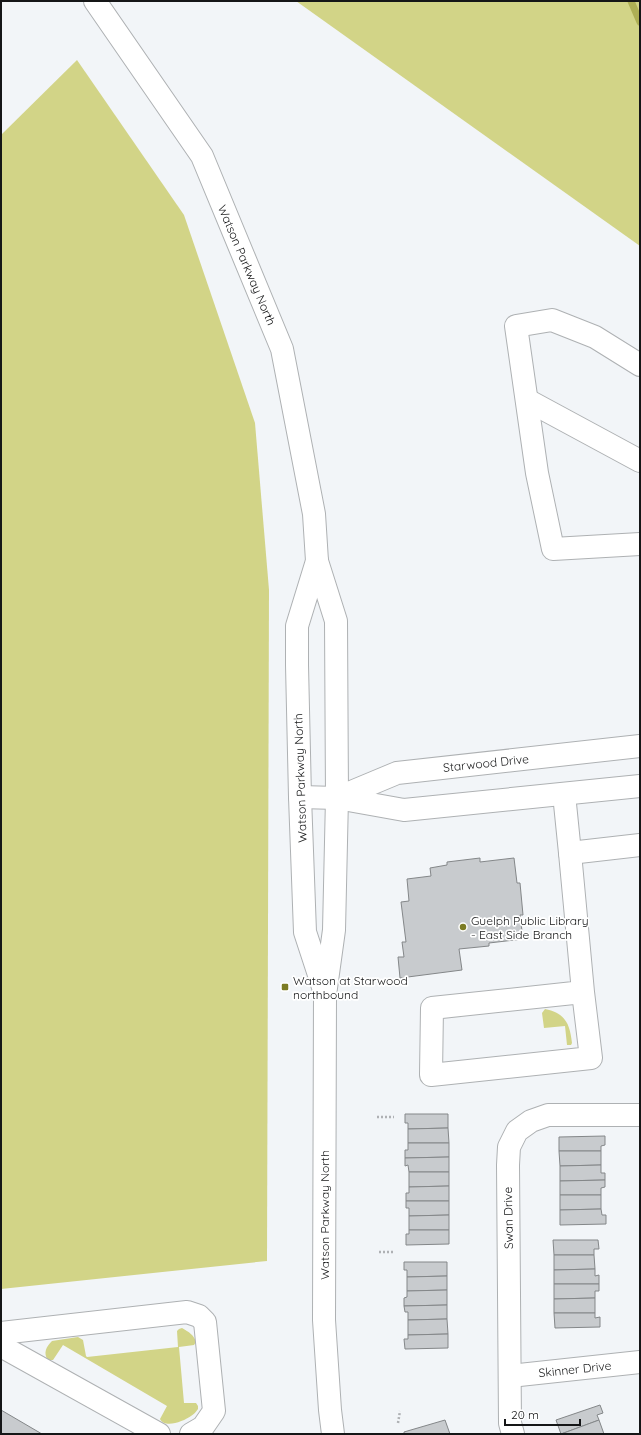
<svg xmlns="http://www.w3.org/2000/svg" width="641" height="1435" font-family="Quicksand,sans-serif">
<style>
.green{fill:#d2d487}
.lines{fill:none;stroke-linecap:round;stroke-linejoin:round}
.stream{stroke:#aeaf55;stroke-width:7}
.building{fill:#c8cbce;stroke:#848789}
.minor-casing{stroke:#aeb1b3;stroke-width:24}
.major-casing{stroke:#aeb1b3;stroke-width:24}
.path{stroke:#afb1b4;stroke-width:2.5;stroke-dasharray:2 2;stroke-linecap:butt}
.minor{stroke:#fff;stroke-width:22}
.major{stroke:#fff;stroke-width:22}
.poi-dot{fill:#7c7c24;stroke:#fff;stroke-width:1.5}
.labels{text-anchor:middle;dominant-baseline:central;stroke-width:3.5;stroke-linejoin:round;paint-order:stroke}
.street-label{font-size:12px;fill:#151617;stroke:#fff}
.poi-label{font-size:12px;fill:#151617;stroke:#fff;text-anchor:start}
</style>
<rect width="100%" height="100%" fill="#f2f5f8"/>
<!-- green -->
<g class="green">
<path d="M296,1H640V246Z"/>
<path d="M77,60L184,215L255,423L269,590L267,1261L1,1289V135Z"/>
<path d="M545,1009C566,1013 570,1025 572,1043L571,1045H567L565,1026L544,1028L542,1013Z"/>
<path d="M182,1328C189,1332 194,1335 196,1342L194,1345L179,1347L184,1403H196L198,1406V1409C196,1412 194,1414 191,1416C184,1421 165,1429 160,1419L167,1406L63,1345L53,1360H48C43,1353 46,1347 52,1341L78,1337L83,1340L86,1356L87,1357L178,1347L177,1331L179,1329Z"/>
</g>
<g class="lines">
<!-- stream -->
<path class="stream" d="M631,1L640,22"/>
</g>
<!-- building -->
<g class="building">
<path d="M480,858V862L514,858L517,883H520L523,915H520L523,939L489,943V946L459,949L462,970L400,978L398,957H404L402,942H406L401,902L409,901L407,879L431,876L430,868L447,865V862Z"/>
<path d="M405,1114H448V1128L408,1129V1123H405Z"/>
<path d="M448,1128L449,1143H408V1129Z"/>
<path d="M605,1136V1145L601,1146V1151H559V1137Z"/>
<path d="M408,1143H449V1157L405,1158V1150H408Z"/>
<path d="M559,1151H601V1165L560,1166Z"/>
<path d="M449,1157V1172H409L408,1165L405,1166V1158Z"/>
<path d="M601,1165V1173H605V1180L560,1181V1166Z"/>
<path d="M409,1172H449V1186L409,1187Z"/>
<path d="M605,1180V1187L601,1188V1195H560V1181Z"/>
<path d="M449,1186V1201H406V1193H409V1187Z"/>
<path d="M560,1195H601V1209L560,1210Z"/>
<path d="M406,1201H449V1215L409,1216V1208H406Z"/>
<path d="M601,1209L602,1215H606V1224L560,1225V1210Z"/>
<path d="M449,1215V1230H409V1216Z"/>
<path d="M409,1230H449V1244L406,1245V1234H409Z"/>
<path d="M553,1240H598L599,1249H594V1255H554Z"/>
<path d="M554,1255H594L595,1269L554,1270Z"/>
<path d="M404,1262H447V1276L407,1277V1270H404Z"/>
<path d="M595,1269V1276L599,1275V1284H554V1270Z"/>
<path d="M447,1276V1290L407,1291V1277Z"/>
<path d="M554,1284H599V1291H595V1298L554,1299Z"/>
<path d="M447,1290V1305L404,1306V1298L407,1297V1291Z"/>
<path d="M595,1298V1313H554V1299Z"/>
<path d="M447,1305V1319L408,1320V1312H405L404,1306Z"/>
<path d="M554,1313H595V1318L600,1317V1327L555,1328Z"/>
<path d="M447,1319L448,1334L408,1335V1320Z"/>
<path d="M448,1334V1348L405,1349L404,1339H408V1335Z"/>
<path d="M600,1405L603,1413L597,1415L599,1420L561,1434L556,1420Z"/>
<path d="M1,1410L42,1434H1Z"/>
<path d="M445,1420L450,1434H404V1432Z"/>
<path d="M599,1420L604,1434H561Z"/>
</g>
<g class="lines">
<defs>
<g id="minor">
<path d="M640,365L595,337L552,320L516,326L537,473L553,549L640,544"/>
<path d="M527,400L640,461"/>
<path d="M564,794L570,853L640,845"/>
<path d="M300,797L337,798L404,810L640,786"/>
<path d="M337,798L397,773L640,746"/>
<path d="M570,853L583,992L432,1008L431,1075L591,1058L583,992"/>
<path d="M1,1333L187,1312L199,1316L205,1322L214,1411L203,1427L191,1434"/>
<path d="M1,1346L159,1434"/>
<path d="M510,1376L640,1362"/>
<path d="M513,1434L510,1423L508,1165L509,1147L517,1131L531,1121L548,1115H640"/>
</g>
<g id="major">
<path d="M95,1L202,156L282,349L314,514L317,561L336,621L337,798L334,930L325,995L324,1320L330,1410L333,1434"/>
<path d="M317,561L297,626V665L300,797L305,932L324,990"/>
</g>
</defs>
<!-- minor casing -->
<use href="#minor" class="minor-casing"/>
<!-- major casing -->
<use href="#major" class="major-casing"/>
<!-- path -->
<g class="path">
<path d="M377,1117H394"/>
<path d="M379,1252H395"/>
<path d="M398,1423L400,1411"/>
</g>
<!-- minor -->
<use href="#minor" class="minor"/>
<!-- major -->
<use href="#major" class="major"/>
</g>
<!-- markers -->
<g class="poi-dot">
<circle cx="463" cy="927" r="4"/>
<rect x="281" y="983" width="8" height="8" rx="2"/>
</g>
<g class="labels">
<!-- street labels -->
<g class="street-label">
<text transform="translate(247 265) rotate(67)">Watson Parkway North</text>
<text transform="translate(486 763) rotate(-6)">Starwood Drive</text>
<text transform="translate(300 778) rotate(-92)">Watson Parkway North</text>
<text transform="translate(324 1215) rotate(-90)">Watson Parkway North</text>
<text transform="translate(508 1218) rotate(-91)">Swan Drive</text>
<text transform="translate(575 1369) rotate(-6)">Skinner Drive</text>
</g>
<!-- poi labels -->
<g class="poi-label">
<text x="471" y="920">Guelph Public Library<tspan x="471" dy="14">- East Side Branch</tspan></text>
<text x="293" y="980">Watson at Starwood<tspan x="293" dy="14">northbound</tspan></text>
</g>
</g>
<!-- border -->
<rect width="641" height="1435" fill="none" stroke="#151617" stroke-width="4"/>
<!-- scale -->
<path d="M505 1419v6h75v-6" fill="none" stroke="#151617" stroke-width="2"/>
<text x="511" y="1419" font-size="12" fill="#151617" stroke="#ffffff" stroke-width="3" paint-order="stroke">20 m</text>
</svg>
